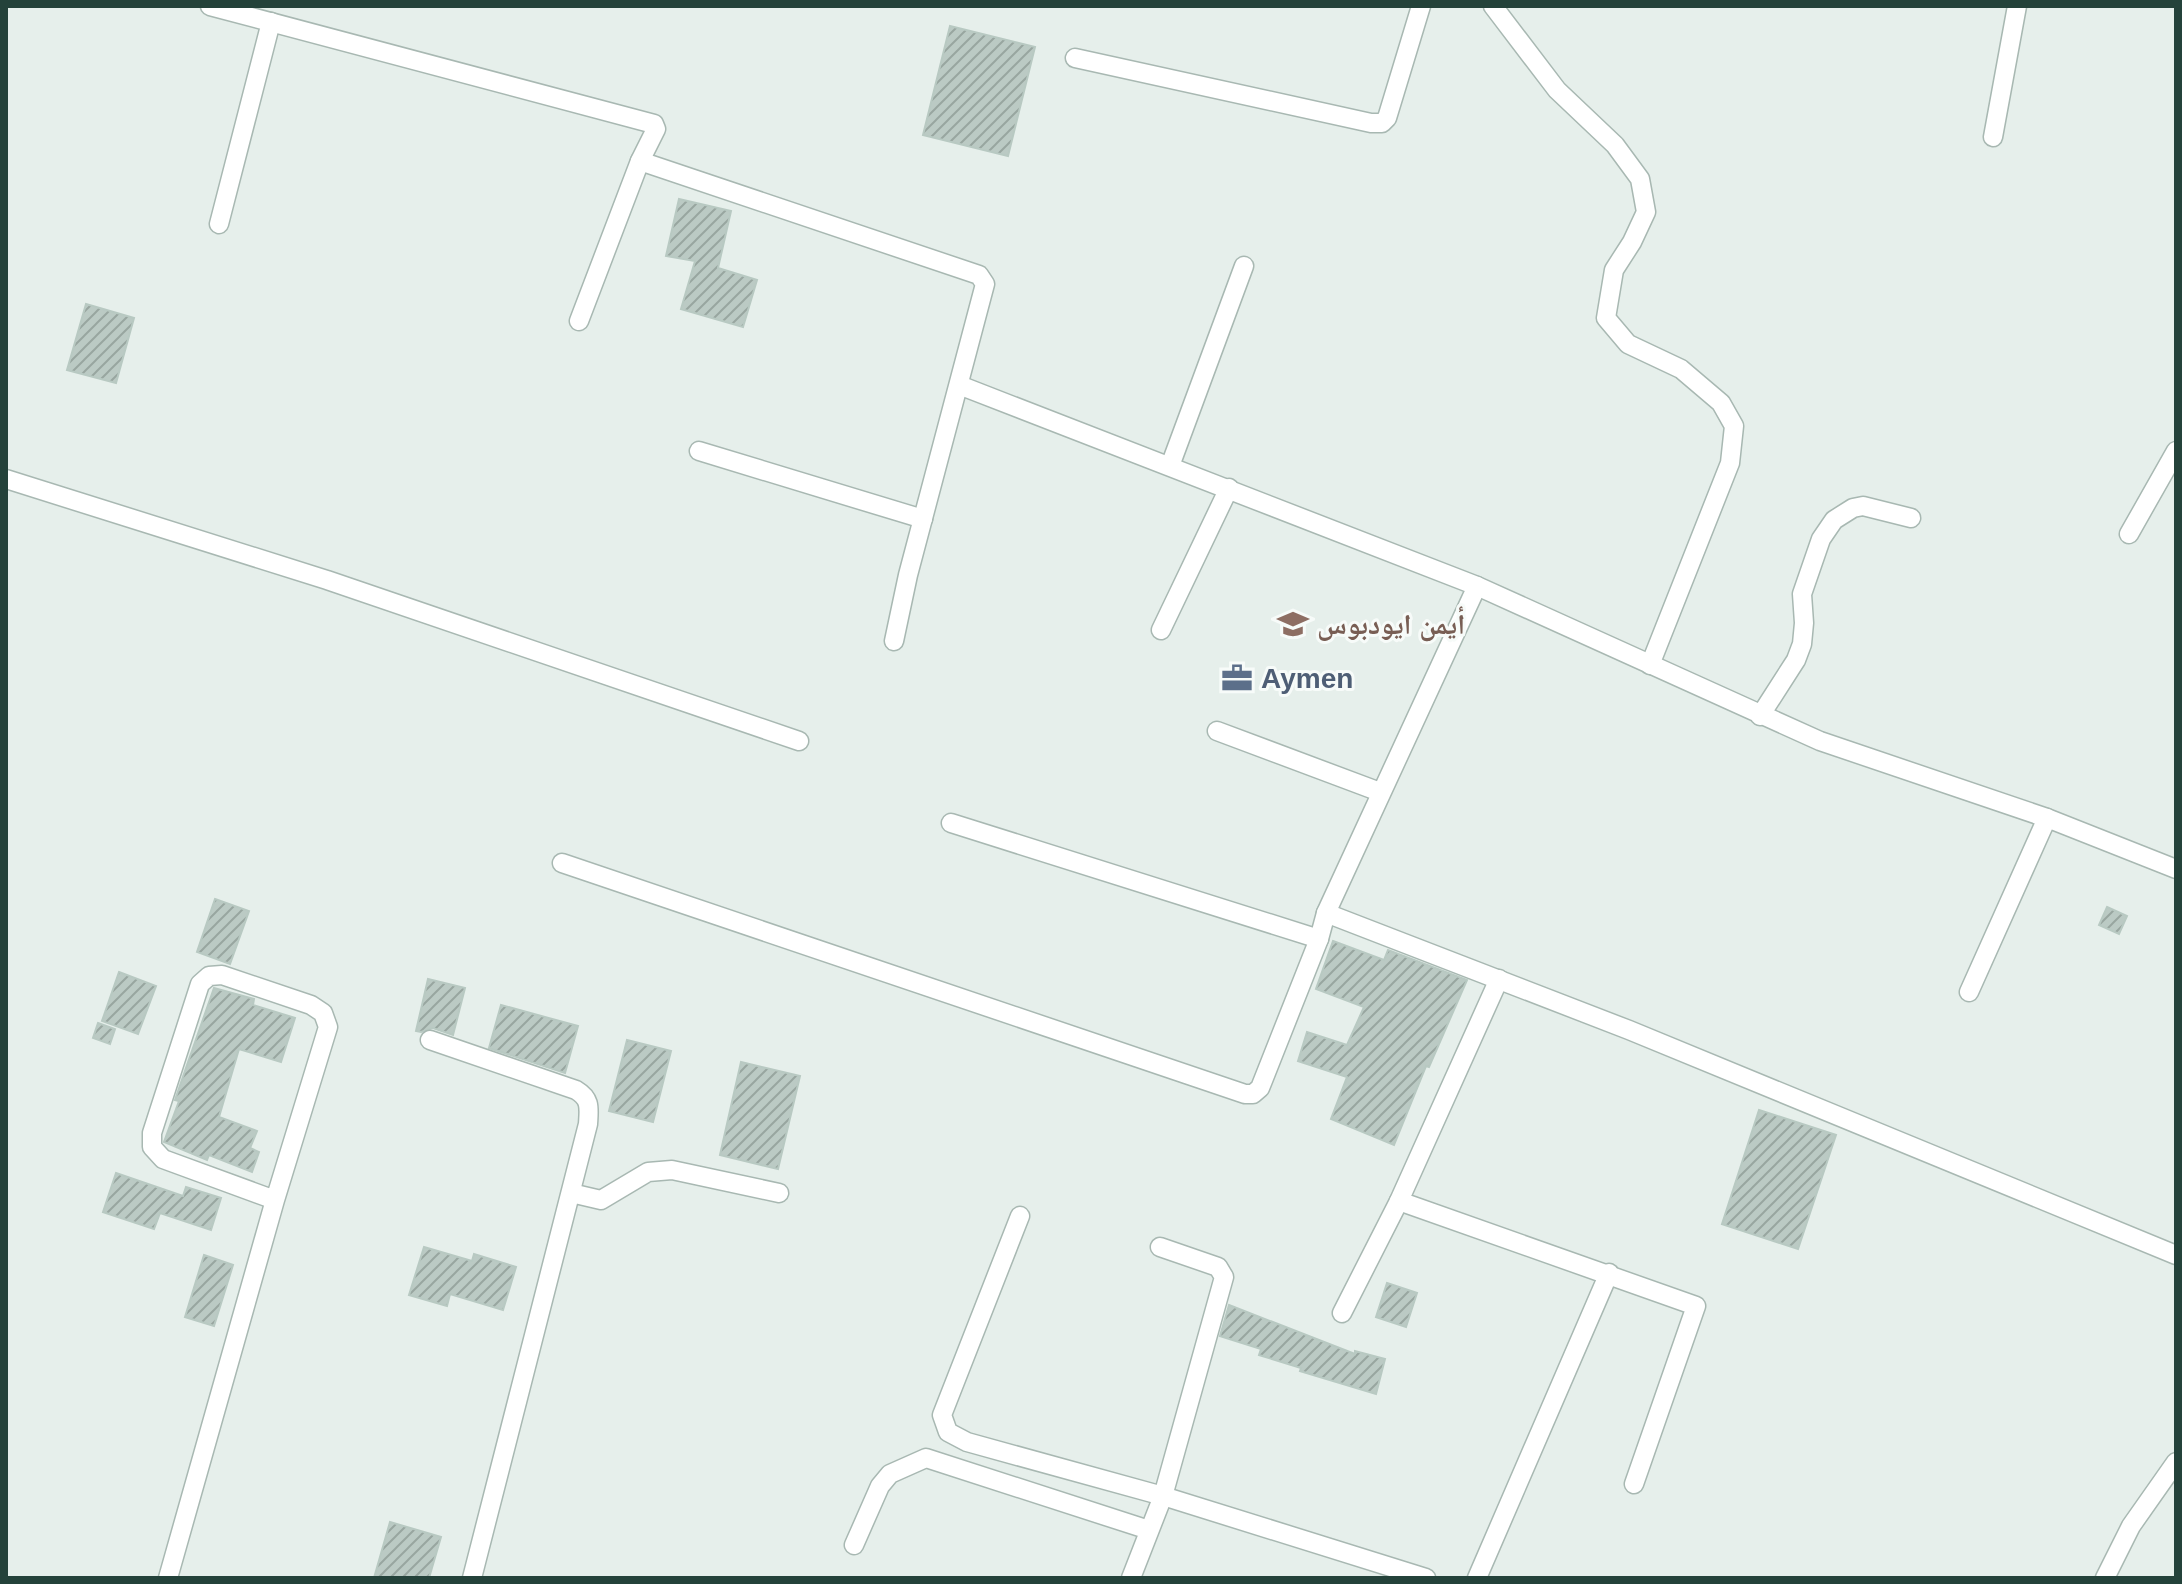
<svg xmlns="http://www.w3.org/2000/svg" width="2182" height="1584" font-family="Arial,'Noto Naskh Arabic',sans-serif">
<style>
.building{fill:url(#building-hatch);stroke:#b8c9c2;stroke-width:2}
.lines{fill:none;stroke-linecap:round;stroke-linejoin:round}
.street-casing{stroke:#a8b8b2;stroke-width:21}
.street{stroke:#fff;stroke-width:18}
.labels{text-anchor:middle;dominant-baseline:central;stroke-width:6;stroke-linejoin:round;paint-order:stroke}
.education-label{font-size:28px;font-weight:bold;fill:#785e54;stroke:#f7fbf9;text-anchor:start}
.service-label{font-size:28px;font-weight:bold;fill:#4e5e75;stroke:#f7fbf9;text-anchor:start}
</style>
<defs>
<pattern id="building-hatch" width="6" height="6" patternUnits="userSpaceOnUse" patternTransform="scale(2)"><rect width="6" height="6" fill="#bbcac4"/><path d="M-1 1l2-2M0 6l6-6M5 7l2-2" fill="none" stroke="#98a6a0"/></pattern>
</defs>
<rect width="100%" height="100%" fill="#e6efeb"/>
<!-- building -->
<g class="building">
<path d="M950,26L1035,47L1008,156L923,135Z"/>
<path d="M679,199L731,211L718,268L757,280L743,327L681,309L695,261L666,256Z"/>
<path d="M86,304L134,318L116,383L67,370Z"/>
<path d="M215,899L249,911L230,964L197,952Z"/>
<path d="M2107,907L2127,916L2119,934L2099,925Z"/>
<path d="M1333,941L1384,960L1388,950L1467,980L1429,1067L1426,1066L1394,1145L1331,1119L1347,1077L1298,1061L1307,1032L1347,1045L1364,1007L1316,989Z"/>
<path d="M119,972L156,986L138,1034L102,1021Z"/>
<path d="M428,979L465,988L453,1035L433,1028L421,1032L416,1031Z"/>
<path d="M214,988L254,999L253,1005L295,1018L281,1062L239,1049L219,1117L257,1131L250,1148L259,1152L252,1172L209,1155L207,1160L164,1142L179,1101L175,1100L187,1065Z"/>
<path d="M501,1005L578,1026L565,1073L489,1048Z"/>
<path d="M98,1023L115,1029L110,1044L93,1038Z"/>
<path d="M627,1040L671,1051L653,1122L609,1111Z"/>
<path d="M741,1062L800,1076L778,1169L720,1155Z"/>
<path d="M1759,1110L1836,1135L1798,1249L1722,1224Z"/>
<path d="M116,1173L183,1196L186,1187L221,1198L211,1230L160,1213L154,1229L103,1212Z"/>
<path d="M424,1247L472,1261L474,1254L516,1267L503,1310L450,1294L447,1306L409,1295Z"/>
<path d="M204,1255L233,1265L214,1326L185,1317Z"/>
<path d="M1387,1283L1417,1293L1406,1327L1376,1317Z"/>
<path d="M1229,1305L1355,1354V1351L1385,1359L1376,1394L1300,1371L1301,1368L1259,1355L1261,1349L1220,1336Z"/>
<path d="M390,1522L441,1537L429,1578H374Z"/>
</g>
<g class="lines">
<defs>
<g id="street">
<path d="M210,6L654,124L656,129L640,161L579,321"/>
<path d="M1493,6L1557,90L1615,145L1640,179L1646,212L1632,242L1614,270L1606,318L1628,344L1681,369L1721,403L1734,426L1730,463L1650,665"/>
<path d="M1075,58L1371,123H1382L1387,118L1421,6"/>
<path d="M1993,137L2017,6"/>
<path d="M640,161L979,275L985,284L908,575L894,641"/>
<path d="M219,224L271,22"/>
<path d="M959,385L1477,586L1820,741L2047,818L2176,869"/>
<path d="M699,451L923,519"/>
<path d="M1170,466L1244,266"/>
<path d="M6,479L327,580L799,741"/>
<path d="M2129,534L2176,451"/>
<path d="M1161,630L1229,488"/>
<path d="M1760,716L1796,660L1802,644L1804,623L1802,594L1821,539L1834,520L1853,508L1863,506L1911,518"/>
<path d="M1217,731L1380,792"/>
<path d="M951,823L1319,939"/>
<path d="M562,863L1245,1094H1253L1260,1088L1319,939L1326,913L1477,586"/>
<path d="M1326,913L1629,1030L2176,1255"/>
<path d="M1499,979L1399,1201L1696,1306L1634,1484"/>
<path d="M1969,992L2047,818"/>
<path d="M430,1040L576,1090C591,1099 589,1108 588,1124L472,1578"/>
<path d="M571,1193L601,1200L648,1172L672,1170L779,1193"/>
<path d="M1020,1216L942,1415L948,1432L967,1442L1163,1496L1426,1578"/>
<path d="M1342,1313L1399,1201"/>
<path d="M854,1545L880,1486L890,1474L926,1458L1149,1530"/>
<path d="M168,1578L275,1200L328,1027L323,1013L311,1005L222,975L209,976L200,984L152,1133V1147L163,1159L275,1200"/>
<path d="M1131,1578L1163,1496L1224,1277L1218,1267L1160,1247"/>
<path d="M1477,1578L1609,1273"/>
<path d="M2105,1578L2131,1526L2176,1462"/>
</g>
</defs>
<!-- street casing -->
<use href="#street" class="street-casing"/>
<!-- street -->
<use href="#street" class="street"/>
</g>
<!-- icons -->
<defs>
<symbol id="school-bare" viewBox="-9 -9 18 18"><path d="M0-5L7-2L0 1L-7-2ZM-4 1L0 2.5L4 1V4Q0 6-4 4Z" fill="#8d6e63" stroke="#f7fbf9" stroke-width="2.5" paint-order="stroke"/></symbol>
<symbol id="office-bare" viewBox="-9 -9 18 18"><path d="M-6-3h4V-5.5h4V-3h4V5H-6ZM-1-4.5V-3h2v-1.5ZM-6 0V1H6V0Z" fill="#5c6f8a" stroke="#f7fbf9" stroke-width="2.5" paint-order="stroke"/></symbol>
</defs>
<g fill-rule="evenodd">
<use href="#school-bare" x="1271" y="602" width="44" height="44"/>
<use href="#office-bare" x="1215" y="656" width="44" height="44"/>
</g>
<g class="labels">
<!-- education labels -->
<g class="education-label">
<text x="1317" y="624">أيمن ايودبوس</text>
</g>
<!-- service labels -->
<g class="service-label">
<text x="1261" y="678">Aymen</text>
</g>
</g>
<!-- border -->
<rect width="2182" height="1584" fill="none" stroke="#24423a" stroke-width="16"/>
</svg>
